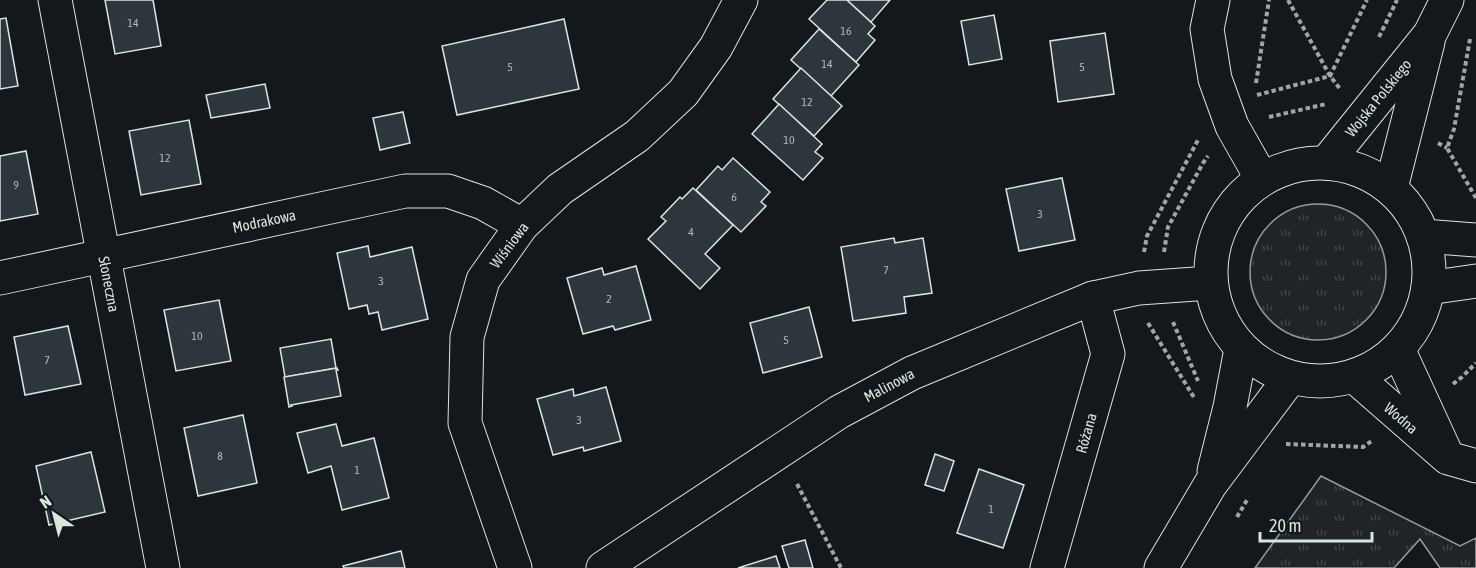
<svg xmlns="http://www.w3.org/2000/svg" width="1476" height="568" font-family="'Asap Condensed',sans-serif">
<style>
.grass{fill:url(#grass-tufts);stroke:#939e99;stroke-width:1.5}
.building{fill:#2c363c;stroke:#d8e6dc;stroke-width:1.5}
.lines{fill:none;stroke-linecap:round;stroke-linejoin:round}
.minor-casing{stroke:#d8e6dc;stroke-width:35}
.path{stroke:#9da8a2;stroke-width:4;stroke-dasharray:4.5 3;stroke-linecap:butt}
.minor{stroke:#14181c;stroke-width:33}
.labels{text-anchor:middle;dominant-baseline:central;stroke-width:4.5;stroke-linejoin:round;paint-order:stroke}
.number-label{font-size:12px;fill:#adbab4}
.street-label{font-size:15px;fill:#d8e6dc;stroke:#14181c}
</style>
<defs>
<pattern id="grass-tufts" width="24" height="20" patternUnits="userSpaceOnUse" patternTransform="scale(1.5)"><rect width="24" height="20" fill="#202428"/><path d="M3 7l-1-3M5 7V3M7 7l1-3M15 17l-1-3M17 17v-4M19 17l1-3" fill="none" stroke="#404447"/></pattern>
</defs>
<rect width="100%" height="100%" fill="#14181c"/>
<!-- grass -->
<g class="grass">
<circle cx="1318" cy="272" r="68"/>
<path d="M1321,476L1460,546L1476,538V568H1440L1420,539L1394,568H1255Z"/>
</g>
<!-- building -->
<g class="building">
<path d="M105,0H153L161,46L115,54Z"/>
<path d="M827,0H847L875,26L868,34L875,40L856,62L809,19Z"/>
<path d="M847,0H890L871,22Z"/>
<path d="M994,15L1002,59L969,65L961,21Z"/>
<path d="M6,18L18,86L0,89V19Z"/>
<path d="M564,19L579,89L457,115L442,46Z"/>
<path d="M819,29L859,65L831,96L791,60Z"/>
<path d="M1105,33L1114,94L1058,102L1050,41Z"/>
<path d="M801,68L842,106L814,136L773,99Z"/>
<path d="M265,84L270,108L211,118L206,95Z"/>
<path d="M779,104L822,144L815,152L823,158L803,180L752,134Z"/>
<path d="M403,112L410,143L380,150L373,118Z"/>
<path d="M189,120L201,184L141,195L129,131Z"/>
<path d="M26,151L38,214L0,221V156Z"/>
<path d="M733,158L770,192L761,202L766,206L741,232L696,190L718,166L722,170Z"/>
<path d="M1062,178L1075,240L1019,251L1006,189Z"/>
<path d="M693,188L733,225L705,254L720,268L700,289L648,239L666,221L661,217L680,197L682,199Z"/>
<path d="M894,238L895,243L923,238L932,293L904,297L906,313L853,321L841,247Z"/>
<path d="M368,246L370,257L412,247L428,319L382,330L378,312L369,314L367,305L349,309L337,253Z"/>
<path d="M636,266L651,320L615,330L613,326L583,334L567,278L602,268L604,275Z"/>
<path d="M219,300L231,361L176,371L164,310Z"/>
<path d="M809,307L822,357L763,373L750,323Z"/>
<path d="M68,326L81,384L25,395L14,337Z"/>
<path d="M331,339L336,368L285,377L280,348Z"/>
<path d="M337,368L338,370H336L341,396L291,405L292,406L289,407L284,377Z"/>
<path d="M606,387L621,441L584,451L583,447L553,455L537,399L573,389L574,396Z"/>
<path d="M243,415L257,483L198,496L184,428Z"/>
<path d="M336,424L342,446L374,438L389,498L342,510L331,466L308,473L297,433Z"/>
<path d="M91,452L105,512L49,525L36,466Z"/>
<path d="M935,454L954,461L944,491L925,485Z"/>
<path d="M979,469L1024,485L1003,548L957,533Z"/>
<path d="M805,540L813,568H789L782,546Z"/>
<path d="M401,551L405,568H344L343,566Z"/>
<path d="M776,556L780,568H738Z"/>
</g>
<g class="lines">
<defs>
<g id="minor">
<path d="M55,0L163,568"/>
<path d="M1213,0L1207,29L1215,79L1232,126L1262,179"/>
<circle cx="1320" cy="272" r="109"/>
<path d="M1326,163L1430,34L1447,0"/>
<path d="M1391,188L1428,42"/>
<path d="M1423,236L1476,240"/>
<path d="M0,278L405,191H448L483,203L522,225"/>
<path d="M1428,288L1476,281"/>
<path d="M1398,349L1444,449"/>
<path d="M1354,376L1448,458L1476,466"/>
<path d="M1214,471L1230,407L1241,349"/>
<path d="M515,568L465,423L467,337L483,280L522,225L560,189L637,136L683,93L716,47L741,0"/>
<path d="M603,568L839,412L912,373L1093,298L1139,288L1210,283"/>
<path d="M1047,568L1108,354L1093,298"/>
<path d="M1161,568L1210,485L1290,378"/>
</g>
</defs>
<!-- minor casing -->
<use href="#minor" class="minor-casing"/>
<!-- path -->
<g class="path">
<path d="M1288,0L1330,76L1341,90"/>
<path d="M1379,37L1397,0"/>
<path d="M1470,39L1454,129L1447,148L1476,198"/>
<path d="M1256,83L1269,0"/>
<path d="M1257,95L1330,76L1367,0"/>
<path d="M1269,117L1326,104"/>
<path d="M1438,143L1447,148"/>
<path d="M1144,252L1147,236L1198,140"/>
<path d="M1164,252L1168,227L1203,163L1208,156"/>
<path d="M1173,322L1198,381"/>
<path d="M1148,323L1195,399"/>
<path d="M1453,384L1462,377L1476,363"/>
<path d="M1286,444L1363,447L1373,440"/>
<path d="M797,484L841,568"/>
<path d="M1237,517L1247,500"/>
</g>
<!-- minor -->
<use href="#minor" class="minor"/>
</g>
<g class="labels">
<!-- number labels -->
<g class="number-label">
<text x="133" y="23">14</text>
<text x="846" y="31">16</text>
<text x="827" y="64">14</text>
<text x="510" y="67">5</text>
<text x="1082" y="67">5</text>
<text x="807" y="102">12</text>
<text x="789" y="140">10</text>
<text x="165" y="158">12</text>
<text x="16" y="185">9</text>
<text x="734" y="197">6</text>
<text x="1040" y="214">3</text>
<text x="691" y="232">4</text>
<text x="886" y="270">7</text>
<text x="381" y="281">3</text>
<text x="609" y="299">2</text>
<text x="197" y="336">10</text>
<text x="786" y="340">5</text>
<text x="47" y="360">7</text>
<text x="579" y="420">3</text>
<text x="220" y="456">8</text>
<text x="357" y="470">1</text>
<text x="991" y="509">1</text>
</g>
<!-- street labels -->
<g class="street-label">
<text transform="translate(1378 98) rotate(-51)">Wojska Polskiego</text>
<text transform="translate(264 221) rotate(-12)">Modrakowa</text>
<text transform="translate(509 245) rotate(-53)">Wiśniowa</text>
<text transform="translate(109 284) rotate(79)">Słoneczna</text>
<text transform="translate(889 385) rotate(-28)">Malinowa</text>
<text transform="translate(1401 418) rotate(41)">Wodna</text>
<text transform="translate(1086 433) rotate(-74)">Różana</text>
</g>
</g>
<!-- north arrow -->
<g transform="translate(54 514) rotate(325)" stroke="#14181c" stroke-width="4.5" paint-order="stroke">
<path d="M0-4.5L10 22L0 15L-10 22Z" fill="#d8e6dc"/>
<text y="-9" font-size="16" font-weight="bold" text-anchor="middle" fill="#d8e6dc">N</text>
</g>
<!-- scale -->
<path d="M1260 532v9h112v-9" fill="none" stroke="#d8e6dc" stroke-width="3"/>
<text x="1269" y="532" font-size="18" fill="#d8e6dc" stroke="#14181c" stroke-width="4.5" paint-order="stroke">20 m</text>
</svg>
